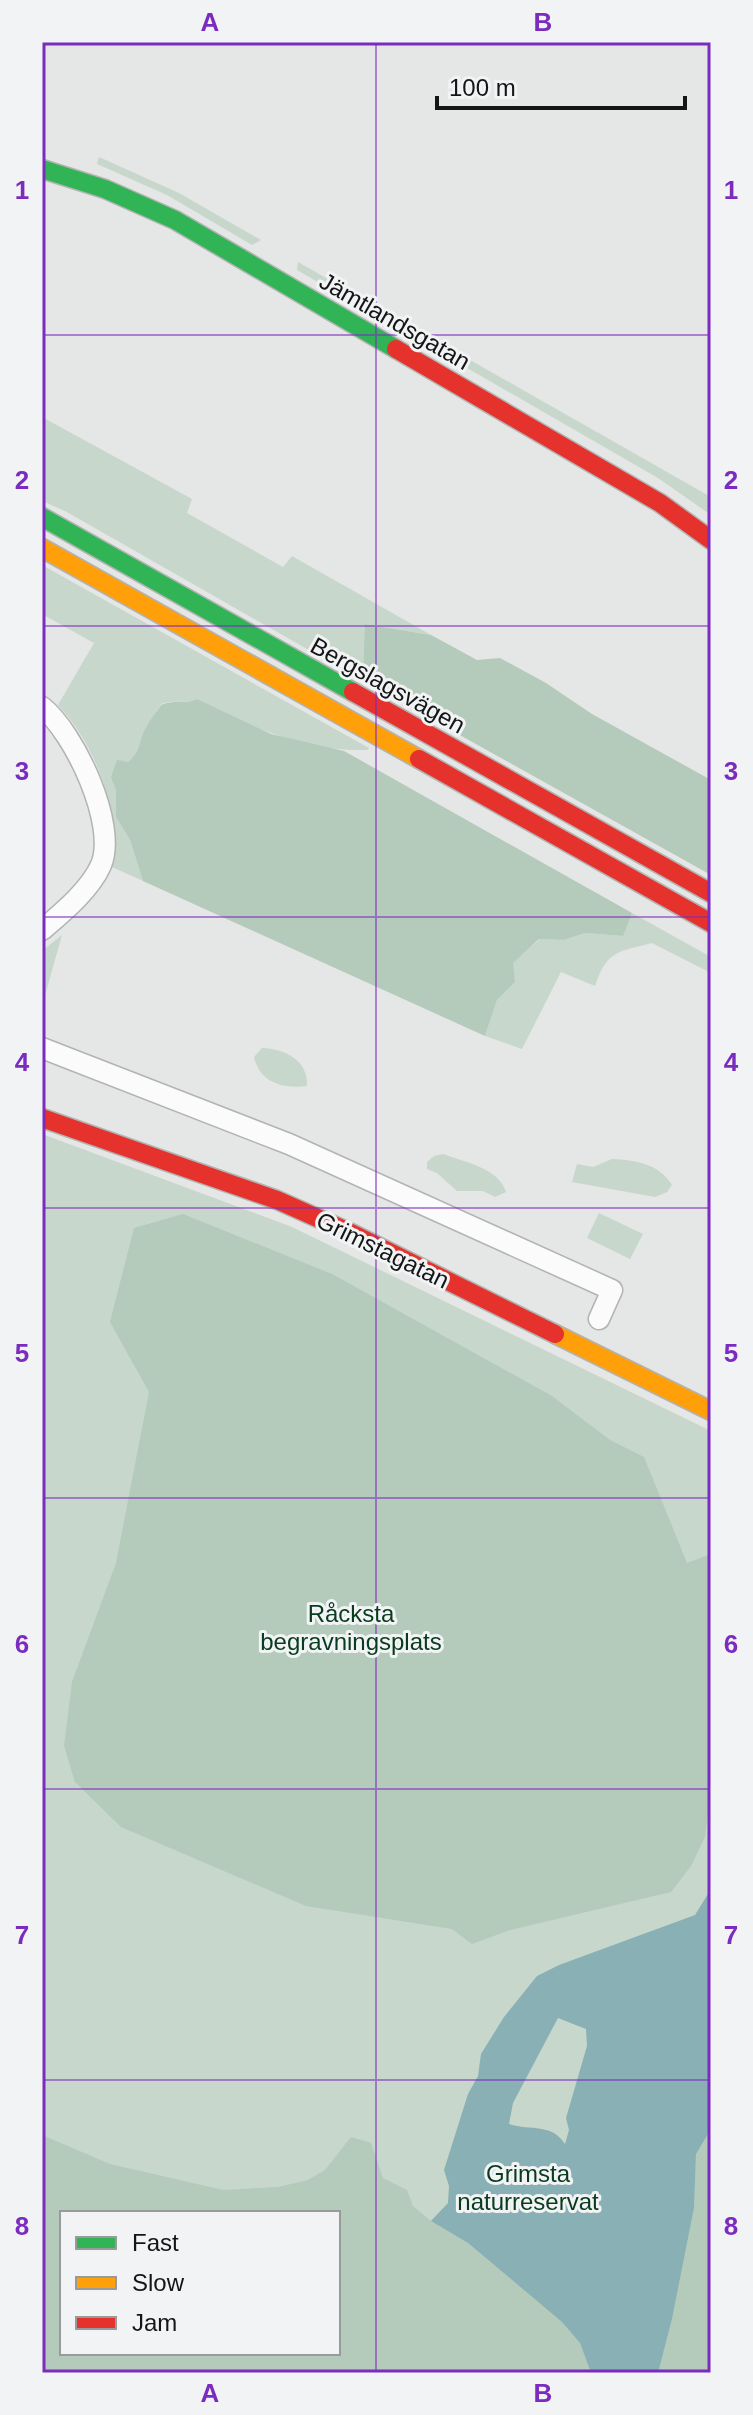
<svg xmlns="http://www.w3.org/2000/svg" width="753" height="2415" font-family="Arial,sans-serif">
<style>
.green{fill:#c7d7cb;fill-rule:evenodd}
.forest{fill:#b4caba;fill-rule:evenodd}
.water{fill:#88b0b5;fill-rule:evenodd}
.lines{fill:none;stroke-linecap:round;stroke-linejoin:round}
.street-casing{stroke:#b2b3b3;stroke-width:23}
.fast-casing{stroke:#b2b3b3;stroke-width:21}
.slow-casing{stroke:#b2b3b3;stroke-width:21}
.jam-casing{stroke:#b2b3b3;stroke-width:21}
.street{stroke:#fbfbfb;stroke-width:20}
.fast{stroke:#30b455;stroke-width:18}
.slow{stroke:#ff9f0a;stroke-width:18}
.jam{stroke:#e5322d;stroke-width:18}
.grid{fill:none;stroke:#7b2cbf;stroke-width:2;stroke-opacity:0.55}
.labels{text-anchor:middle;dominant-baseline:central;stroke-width:6;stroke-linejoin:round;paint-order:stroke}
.street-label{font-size:24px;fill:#141515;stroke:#f1f3f4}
.park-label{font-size:24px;fill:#093b1e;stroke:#f1f3f4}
.neatline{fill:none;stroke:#7b2cbf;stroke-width:3}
.grid-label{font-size:26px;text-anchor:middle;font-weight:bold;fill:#7b2cbf}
</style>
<rect width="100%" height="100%" fill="#e5e6e6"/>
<!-- green -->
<g class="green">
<path d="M99,157L179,193L261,240L252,245L167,195L97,164Z"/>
<path d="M298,262L711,497V515L658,478L297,270Z"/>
<path d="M42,417L192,499L187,513L283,567L292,556L431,635L366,624L363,681L65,511L42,501Z"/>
<path d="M42,565L369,748L367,750C307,752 249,727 197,699C185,705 174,699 161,704L156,716L147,724L137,755L128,762L116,790V817L130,840L143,881L110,866C121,810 96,746 58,705L94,643L42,614Z"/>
<path d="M632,913L711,957V973L652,943C618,952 607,950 595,986L561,972L522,1049L485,1036L497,1000L515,982L512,963L540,939L564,940L585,933L622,936Z"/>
<path d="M62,935L42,1006V951Z"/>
<path d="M262,1048C285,1049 308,1060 307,1086C283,1089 260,1083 254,1057Z"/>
<path d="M42,1134L292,1227L711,1431V2373H42ZM62,2213H338V2353H62Z"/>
<path d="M443,1154C464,1162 499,1168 506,1192L495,1197L483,1191H457L437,1173L427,1169V1162L434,1156Z"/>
<path d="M612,1159C635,1160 660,1164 672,1185L667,1192L655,1197L572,1182L577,1164L593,1167Z"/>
<path d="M599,1213L643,1234L630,1259L587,1238Z"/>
</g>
<!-- forest -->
<g class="forest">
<path d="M365,624L431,635L477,660L500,658L546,683L592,714L711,780V875L363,681Z"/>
<path d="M197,699L271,734L344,751L632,913L623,936L585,933L564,940L539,939L513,963L515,982L497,1000L485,1036L143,881L130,840L116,817V790L111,777L117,760L128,762C141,752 139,741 146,727C150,719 157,713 161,705C174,699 185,705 197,699Z"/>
<path d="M183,1214L332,1274L552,1396L610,1440L644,1457L687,1563L711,1554V1788L705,1837L691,1866L671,1892L510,1930L472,1944L452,1929L306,1906L121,1827L75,1782L64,1746L72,1682L116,1563L149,1392L110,1322L134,1228Z"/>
<path d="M711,2129V2373H658L672,2319L694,2208L696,2154Z"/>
<path d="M42,2135L110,2164L223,2190L278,2187L308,2180L325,2170L351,2137L371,2143L383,2178L407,2190L413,2206L431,2221L468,2243L562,2322L580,2343L591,2373H42ZM62,2213H338V2353H62Z"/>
</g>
<!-- water -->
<path class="water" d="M711,1889V2129L696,2154L694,2208L672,2319L658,2373H591L580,2343L562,2322L468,2243L431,2221L448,2203L449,2186L444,2170L468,2094L478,2076L481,2054L504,2017L537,1976L559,1965L695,1915ZM558,2018L586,2029L587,2046L566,2118L569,2130L565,2144C552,2123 531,2131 509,2124L513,2103Z"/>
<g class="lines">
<defs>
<g id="street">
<path d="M42,707C74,732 118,825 101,865C90,890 62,913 42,930"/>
<path d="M42,1048L289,1144L612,1290L599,1319"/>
</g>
<g id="fast">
<path d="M42,169L105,189L175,220L396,349"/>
<path d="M42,517L353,692"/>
</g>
<g id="slow">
<path d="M42,548L419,759"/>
<path d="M555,1334L711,1411"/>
</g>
<g id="jam">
<path d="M396,349L660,503L711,540"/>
<path d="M353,692L711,893"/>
<path d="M419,759L711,923"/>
<path d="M42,1118L277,1200L349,1232L555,1334"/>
</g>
</defs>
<!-- street casing -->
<use href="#street" class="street-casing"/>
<!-- fast casing -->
<use href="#fast" class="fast-casing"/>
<!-- slow casing -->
<use href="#slow" class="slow-casing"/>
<!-- jam casing -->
<use href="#jam" class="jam-casing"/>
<!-- street -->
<use href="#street" class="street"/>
<!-- fast -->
<use href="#fast" class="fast"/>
<!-- slow -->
<use href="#slow" class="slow"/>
<!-- jam -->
<use href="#jam" class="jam"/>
</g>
<!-- grid -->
<path class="grid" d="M376,42V2373M42,335H711M42,626H711M42,917H711M42,1208H711M42,1498H711M42,1789H711M42,2080H711"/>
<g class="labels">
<!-- street labels -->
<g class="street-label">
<text transform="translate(395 321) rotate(30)">Jämtlandsgatan</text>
<text transform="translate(388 685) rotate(29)">Bergslagsvägen</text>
<text transform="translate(383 1250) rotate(26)">Grimstagatan</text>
</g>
<!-- park labels -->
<g class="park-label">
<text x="351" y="1613">Råcksta<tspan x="351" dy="28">begravningsplats</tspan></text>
<text x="528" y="2173">Grimsta<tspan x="528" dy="28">naturreservat</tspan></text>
</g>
</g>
<!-- border -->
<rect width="753" height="2415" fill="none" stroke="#f1f3f4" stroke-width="88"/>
<!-- legend -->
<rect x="60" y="2211" width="280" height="144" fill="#f1f3f4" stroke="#999a9b" stroke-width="2"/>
<rect x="76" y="2237" width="40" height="12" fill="#30b455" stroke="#999a9b" stroke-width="2"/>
<text x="132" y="2251" font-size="24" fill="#141515">Fast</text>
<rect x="76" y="2277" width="40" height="12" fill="#ff9f0a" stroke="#999a9b" stroke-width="2"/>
<text x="132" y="2291" font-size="24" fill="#141515">Slow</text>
<rect x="76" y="2317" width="40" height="12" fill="#e5322d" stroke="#999a9b" stroke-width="2"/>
<text x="132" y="2331" font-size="24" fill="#141515">Jam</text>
<!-- scale -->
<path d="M437 96v12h248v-12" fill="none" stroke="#141515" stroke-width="4"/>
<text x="449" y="96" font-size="24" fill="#141515" stroke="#f1f3f4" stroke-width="6" paint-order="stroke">100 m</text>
<rect x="44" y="44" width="665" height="2327" class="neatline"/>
<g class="grid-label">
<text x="210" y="31">A</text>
<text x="543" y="31">B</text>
<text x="22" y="199">1</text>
<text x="731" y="199">1</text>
<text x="22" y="489">2</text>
<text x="731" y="489">2</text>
<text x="22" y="780">3</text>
<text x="731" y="780">3</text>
<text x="22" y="1071">4</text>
<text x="731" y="1071">4</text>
<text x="22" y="1362">5</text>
<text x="731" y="1362">5</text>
<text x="22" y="1653">6</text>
<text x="731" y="1653">6</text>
<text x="22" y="1944">7</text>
<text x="731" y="1944">7</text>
<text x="22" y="2235">8</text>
<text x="731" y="2235">8</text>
<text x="210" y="2402">A</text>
<text x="543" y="2402">B</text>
</g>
</svg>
